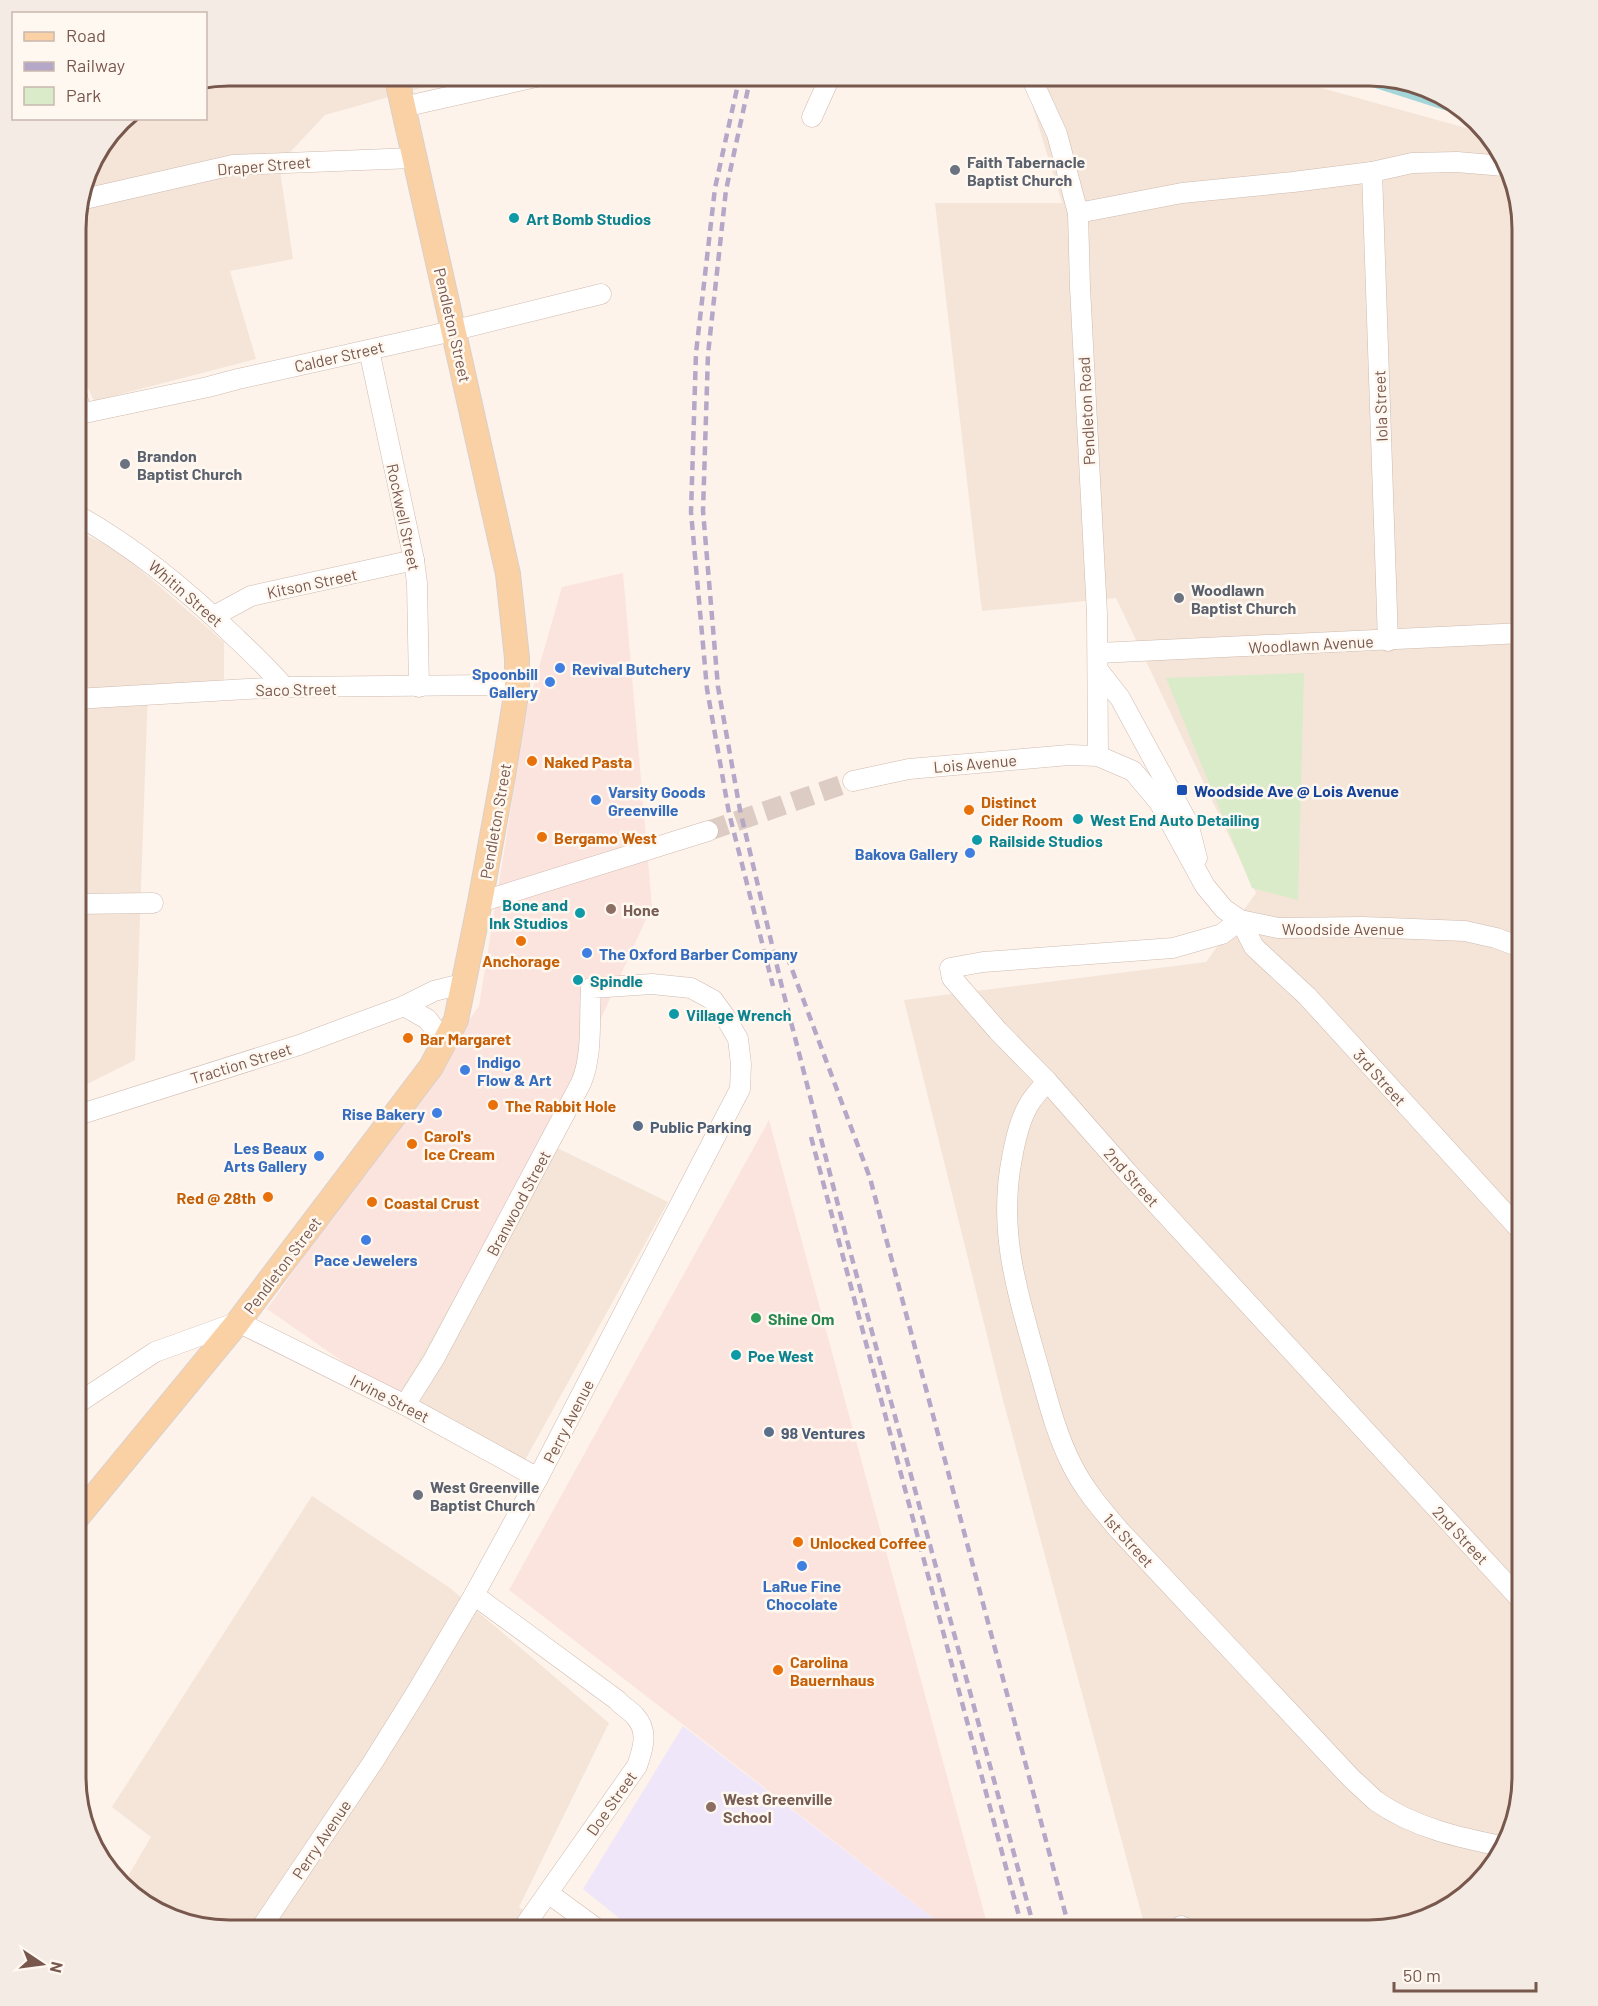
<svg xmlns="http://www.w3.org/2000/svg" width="1598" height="2006" font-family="Barlow,sans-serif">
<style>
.residential{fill:#f4e5d8}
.commercial{fill:#fce4de}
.education{fill:#f0e6f9}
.green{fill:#d9ebc8}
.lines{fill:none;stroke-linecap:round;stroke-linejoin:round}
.stream{stroke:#a4d6d9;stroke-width:6}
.minor-tunnel{stroke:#dcccc3;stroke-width:20;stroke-dasharray:20 10;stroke-linecap:butt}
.minor-casing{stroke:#cfbaaf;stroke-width:21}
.major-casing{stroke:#d9d0cd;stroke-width:26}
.minor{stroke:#fff;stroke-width:20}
.major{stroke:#fad1a4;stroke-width:24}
.rail{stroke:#b5a7c8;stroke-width:4.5;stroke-dasharray:9 6;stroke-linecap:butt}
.worship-dot{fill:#6b7280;stroke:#fff8f1;stroke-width:2}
.culture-dot{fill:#0f9aa8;stroke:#fff8f1;stroke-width:2}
.shop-dot{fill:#3f7fe0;stroke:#fff8f1;stroke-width:2}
.food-dot{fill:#e8710a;stroke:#fff8f1;stroke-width:2}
.transit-dot{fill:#1a4fb4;stroke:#fff8f1;stroke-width:2}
.education-dot{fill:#8d6e63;stroke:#fff8f1;stroke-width:2}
.service-dot{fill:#5c6f8a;stroke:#fff8f1;stroke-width:2}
.leisure-dot{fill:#2e9e5b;stroke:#fff8f1;stroke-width:2}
.labels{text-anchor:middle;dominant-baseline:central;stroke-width:5;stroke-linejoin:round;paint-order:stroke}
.worship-label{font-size:16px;font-weight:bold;fill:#5b616d;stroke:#fff8f1;text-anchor:start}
.street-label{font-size:16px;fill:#78584d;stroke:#fff8f1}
.culture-label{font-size:16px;font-weight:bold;fill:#0d838f;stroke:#fff8f1;text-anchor:start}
.shop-label{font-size:16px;font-weight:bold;fill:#366cbe;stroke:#fff8f1;text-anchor:start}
.food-label{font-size:16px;font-weight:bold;fill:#c56008;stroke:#fff8f1;text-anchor:start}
.transit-label{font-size:16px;font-weight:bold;fill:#164399;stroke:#fff8f1;text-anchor:start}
.education-label{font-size:16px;font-weight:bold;fill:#785e54;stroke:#fff8f1;text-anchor:start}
.service-label{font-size:16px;font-weight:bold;fill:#4e5e75;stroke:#fff8f1;text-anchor:start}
.leisure-label{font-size:16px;font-weight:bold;fill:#27864d;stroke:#fff8f1;text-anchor:start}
.rim{fill:none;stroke:#78584d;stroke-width:3}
</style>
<rect width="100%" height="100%" fill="#fdf3ea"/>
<!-- residential -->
<g class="residential">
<path d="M228,75H467L325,115L279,164L293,259L230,271L256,359L94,401L75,360V218L91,160L123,119L206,118V79Z"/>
<path d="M1023,75H1283L1289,79L1488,134L1497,143L1523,228V1778L1507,1846L1455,1905L1370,1931H1146L1003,1400L904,1000L1206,962L1256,893L1116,598L982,611L935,203H1062Z"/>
<path d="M75,531L115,548L224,642V686L148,688L135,1060L75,1090Z"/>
<path d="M545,1142L668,1202L520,1469L395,1398Z"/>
<path d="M312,1496L450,1588L609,1723L519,1907L550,1931H228L160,1915L124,1883L151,1837L112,1807Z"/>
</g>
<!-- commercial -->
<g class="commercial">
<path d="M623,573L652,906L545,1142L395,1398L267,1309L479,1006L527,709L562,587Z"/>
<path d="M769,1120L989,1931H950L509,1590Z"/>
</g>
<!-- education -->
<path class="education" d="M683,1726L950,1931H635L583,1889Z"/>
<!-- green -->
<path class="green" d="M1304,673L1298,900L1252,888L1166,678Z"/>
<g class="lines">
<!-- stream -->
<path class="stream" d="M1344,75L1466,114"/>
<!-- minor-tunnel -->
<path class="minor-tunnel" d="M708,831L853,781"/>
<defs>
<g id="minor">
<path d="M1030,75L1057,134L1078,213L1080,287L1097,614L1098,756"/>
<path d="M403,107L545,75"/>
<path d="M812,117L831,75"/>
<path d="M1372,172L1388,641"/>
<path d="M80,200L233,165L414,158"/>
<path d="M1078,213L1182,193L1293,182L1372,172L1412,163L1457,162L1504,166"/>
<path d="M369,350L414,560L417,583L419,687"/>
<path d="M75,387L81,414"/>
<path d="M75,415L208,387L238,379L435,335L601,294"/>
<path d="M75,514C135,547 187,590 236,638C253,654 269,669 284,687"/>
<path d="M214,616L251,596L414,560"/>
<path d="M1098,653L1523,633"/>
<path d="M1098,670L1120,698L1188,823L1197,858"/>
<path d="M75,699L284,687L491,685L517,689"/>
<path d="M853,781L909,769L1069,755L1098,756L1133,771L1159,802L1205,886L1224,909L1240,920L1278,928L1363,927L1465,931L1496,938L1523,948"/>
<path d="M480,902L708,831"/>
<path d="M75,904L153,903"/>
<path d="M404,1006L427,1019L446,1043"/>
<path d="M1047,1081C1041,1089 1033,1097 1028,1106C1019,1122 1015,1141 1012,1158C998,1229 1016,1288 1035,1355C1046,1392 1054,1429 1071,1463C1083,1488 1101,1509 1119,1530L1352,1779C1360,1786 1368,1794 1376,1801C1414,1828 1461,1838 1506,1847"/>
<path d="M75,1116L299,1045L404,1006L434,991L462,984"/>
<path d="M75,1405L155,1352L238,1322L405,1405L538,1478"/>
<path d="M474,1595L617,1700C622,1706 630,1710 635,1716C649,1731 643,1749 637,1766L521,1931"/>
<path d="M1523,1602L1127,1172L1047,1081L998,1031L952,978L950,968L983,962L1173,948L1222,934L1240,920L1254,947L1307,996L1523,1233"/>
<path d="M548,1893L600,1931"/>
<path d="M1181,1926L1192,1931"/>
<path d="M259,1931L373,1762L416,1693L474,1595L538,1478L740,1089L741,1064L738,1039L726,1018L713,1000L691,988L652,984L591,988C589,1019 593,1055 581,1083L434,1359L405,1405"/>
</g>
<path id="major" d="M75,1520L238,1322L431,1067L456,1020L480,902L503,776L517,689V658L508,574L396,75"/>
</defs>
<!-- minor casing -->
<use href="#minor" class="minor-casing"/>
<!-- major casing -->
<use href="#major" class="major-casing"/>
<!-- minor -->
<use href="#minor" class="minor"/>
<!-- major -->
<use href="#major" class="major"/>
<!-- rail -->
<g class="rail">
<path d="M740,75L715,188L696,353L691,512L707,689L729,813L773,986"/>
<path d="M751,75L726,190L708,354L703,511L718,687L740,810L782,987L847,1240L1035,1931"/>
<path d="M1376,75L1448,97"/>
<path d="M787,956L870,1178L1070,1931"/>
<path d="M811,1137L1023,1931"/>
</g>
</g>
<!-- markers -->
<g class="worship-dot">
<circle cx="955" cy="170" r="6"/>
<circle cx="125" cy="464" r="6"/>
<circle cx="1179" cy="598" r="6"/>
<circle cx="418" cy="1495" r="6"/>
</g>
<g class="culture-dot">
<circle cx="514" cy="218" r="6"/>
<circle cx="1078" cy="819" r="6"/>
<circle cx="977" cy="840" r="6"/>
<circle cx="580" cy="913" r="6"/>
<circle cx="578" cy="980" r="6"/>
<circle cx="674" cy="1014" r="6"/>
<circle cx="736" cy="1355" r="6"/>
</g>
<g class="shop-dot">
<circle cx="560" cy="668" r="6"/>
<circle cx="550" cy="682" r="6"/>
<circle cx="596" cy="800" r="6"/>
<circle cx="970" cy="853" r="6"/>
<circle cx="587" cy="953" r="6"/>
<circle cx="465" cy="1070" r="6"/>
<circle cx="437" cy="1113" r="6"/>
<circle cx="319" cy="1156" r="6"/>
<circle cx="366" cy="1240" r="6"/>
<circle cx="802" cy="1566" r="6"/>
</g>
<g class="food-dot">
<circle cx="532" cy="761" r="6"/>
<circle cx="969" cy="810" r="6"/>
<circle cx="542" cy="837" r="6"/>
<circle cx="521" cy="941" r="6"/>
<circle cx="408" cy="1038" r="6"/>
<circle cx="493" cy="1105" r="6"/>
<circle cx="412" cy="1144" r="6"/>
<circle cx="268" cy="1197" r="6"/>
<circle cx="372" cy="1202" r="6"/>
<circle cx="798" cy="1542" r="6"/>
<circle cx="778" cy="1670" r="6"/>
</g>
<rect class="transit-dot" x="1176" y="784" width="12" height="12" rx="3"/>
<g class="education-dot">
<circle cx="611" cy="909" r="6"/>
<circle cx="711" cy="1807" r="6"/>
</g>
<g class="service-dot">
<circle cx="638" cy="1126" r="6"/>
<circle cx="769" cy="1432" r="6"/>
</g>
<circle class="leisure-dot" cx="756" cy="1318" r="6"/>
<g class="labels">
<!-- worship labels -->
<g class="worship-label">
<text x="967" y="161">Faith Tabernacle<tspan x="967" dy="18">Baptist Church</tspan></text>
<text x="137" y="455">Brandon<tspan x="137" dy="18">Baptist Church</tspan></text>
<text x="1191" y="589">Woodlawn<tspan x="1191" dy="18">Baptist Church</tspan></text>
<text x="430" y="1486">West Greenville<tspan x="430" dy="18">Baptist Church</tspan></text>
</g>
<!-- street labels -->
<g class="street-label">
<text transform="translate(264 165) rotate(-5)">Draper Street</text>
<text transform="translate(453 325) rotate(77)">Pendleton Street</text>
<text transform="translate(339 356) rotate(-13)">Calder Street</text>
<text transform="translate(1380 406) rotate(-92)">Iola Street</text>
<text transform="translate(1086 411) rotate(-93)">Pendleton Road</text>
<text transform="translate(404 517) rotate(78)">Rockwell Street</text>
<text transform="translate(312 583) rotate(-12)">Kitson Street</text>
<text transform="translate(186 593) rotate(41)">Whitin Street</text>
<text transform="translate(1311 644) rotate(-3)">Woodlawn Avenue</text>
<text transform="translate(296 689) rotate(-1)">Saco Street</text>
<text transform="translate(975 763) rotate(-5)">Lois Avenue</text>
<text transform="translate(495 821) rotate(-80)">Pendleton Street</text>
<text x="1343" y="928">Woodside Avenue</text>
<text transform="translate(241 1063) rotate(-17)">Traction Street</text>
<text transform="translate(1380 1077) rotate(48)">3rd Street</text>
<text transform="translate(1132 1177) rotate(48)">2nd Street</text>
<text transform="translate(518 1203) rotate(-62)">Branwood Street</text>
<text transform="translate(282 1265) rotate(-53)">Pendleton Street</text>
<text transform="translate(390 1398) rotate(27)">Irvine Street</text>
<text transform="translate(568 1421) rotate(-63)">Perry Avenue</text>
<text transform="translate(1461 1535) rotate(47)">2nd Street</text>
<text transform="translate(1129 1540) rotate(48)">1st Street</text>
<text transform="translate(611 1803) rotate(-55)">Doe Street</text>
<text transform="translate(321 1839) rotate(-56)">Perry Avenue</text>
</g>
<!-- culture labels -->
<g class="culture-label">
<text x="526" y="218">Art Bomb Studios</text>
<text x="1090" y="819">West End Auto Detailing</text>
<text x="989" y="840">Railside Studios</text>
<text x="568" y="904" text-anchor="end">Bone and<tspan x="568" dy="18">Ink Studios</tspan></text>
<text x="590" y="980">Spindle</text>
<text x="686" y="1014">Village Wrench</text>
<text x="748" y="1355">Poe West</text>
</g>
<!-- shop labels -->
<g class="shop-label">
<text x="572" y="668">Revival Butchery</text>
<text x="538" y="673" text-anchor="end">Spoonbill<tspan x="538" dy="18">Gallery</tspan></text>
<text x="608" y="791">Varsity Goods<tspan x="608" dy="18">Greenville</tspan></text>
<text x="958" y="853" text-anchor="end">Bakova Gallery</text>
<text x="599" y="953">The Oxford Barber Company</text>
<text x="477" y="1061">Indigo<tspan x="477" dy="18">Flow &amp; Art</tspan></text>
<text x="425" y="1113" text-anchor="end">Rise Bakery</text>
<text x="307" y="1147" text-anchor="end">Les Beaux<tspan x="307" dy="18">Arts Gallery</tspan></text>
<text x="366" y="1259" text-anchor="middle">Pace Jewelers</text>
<text x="802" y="1585" text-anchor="middle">LaRue Fine<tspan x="802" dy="18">Chocolate</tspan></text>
</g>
<!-- food labels -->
<g class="food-label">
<text x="544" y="761">Naked Pasta</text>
<text x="981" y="801">Distinct<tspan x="981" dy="18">Cider Room</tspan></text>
<text x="554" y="837">Bergamo West</text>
<text x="521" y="960" text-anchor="middle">Anchorage</text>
<text x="420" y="1038">Bar Margaret</text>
<text x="505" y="1105">The Rabbit Hole</text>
<text x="424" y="1135">Carol's<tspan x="424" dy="18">Ice Cream</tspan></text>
<text x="256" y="1197" text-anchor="end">Red @ 28th</text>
<text x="384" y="1202">Coastal Crust</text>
<text x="810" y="1542">Unlocked Coffee</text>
<text x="790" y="1661">Carolina<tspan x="790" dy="18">Bauernhaus</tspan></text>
</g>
<!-- transit labels -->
<g class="transit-label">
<text x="1194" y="790">Woodside Ave @ Lois Avenue</text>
</g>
<!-- education labels -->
<g class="education-label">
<text x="623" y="909">Hone</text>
<text x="723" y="1798">West Greenville<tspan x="723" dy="18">School</tspan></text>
</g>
<!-- service labels -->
<g class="service-label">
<text x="650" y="1126">Public Parking</text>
<text x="781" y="1432">98 Ventures</text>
</g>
<!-- leisure labels -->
<g class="leisure-label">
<text x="768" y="1318">Shine Om</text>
</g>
</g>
<!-- crop -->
<path d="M0 0H1598V2006H0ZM229 86H1369A143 143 0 0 1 1512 229V1777A143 143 0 0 1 1369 1920H229A143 143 0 0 1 86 1777V229A143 143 0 0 1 229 86Z" fill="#f4ebe4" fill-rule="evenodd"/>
<path class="rim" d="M229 86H1369A143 143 0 0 1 1512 229V1777A143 143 0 0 1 1369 1920H229A143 143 0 0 1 86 1777V229A143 143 0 0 1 229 86Z"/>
<!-- legend -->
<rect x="12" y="12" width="195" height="108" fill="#fff8f1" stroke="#c9b8af" stroke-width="1.5"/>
<rect x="24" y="32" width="30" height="9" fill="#fad1a4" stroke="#c9b8af" stroke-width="1.5"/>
<text x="66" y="42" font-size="18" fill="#78584d">Road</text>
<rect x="24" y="62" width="30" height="9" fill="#b5a7c8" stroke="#c9b8af" stroke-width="1.5"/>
<text x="66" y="72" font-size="18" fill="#78584d">Railway</text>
<rect x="24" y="87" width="30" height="18" fill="#d9ebc8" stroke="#c9b8af" stroke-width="1.5"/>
<text x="66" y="102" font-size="18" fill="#78584d">Park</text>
<!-- north arrow -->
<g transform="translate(42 1964) rotate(103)" stroke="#fff8f1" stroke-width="4.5" paint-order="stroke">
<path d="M0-4.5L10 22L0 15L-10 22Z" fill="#78584d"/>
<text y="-9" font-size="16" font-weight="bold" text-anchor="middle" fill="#78584d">N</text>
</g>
<!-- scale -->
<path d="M1394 1982v9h142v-9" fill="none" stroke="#78584d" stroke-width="3"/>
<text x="1403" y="1982" font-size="18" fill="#78584d" stroke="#fff8f1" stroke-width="4.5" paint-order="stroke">50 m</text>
</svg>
